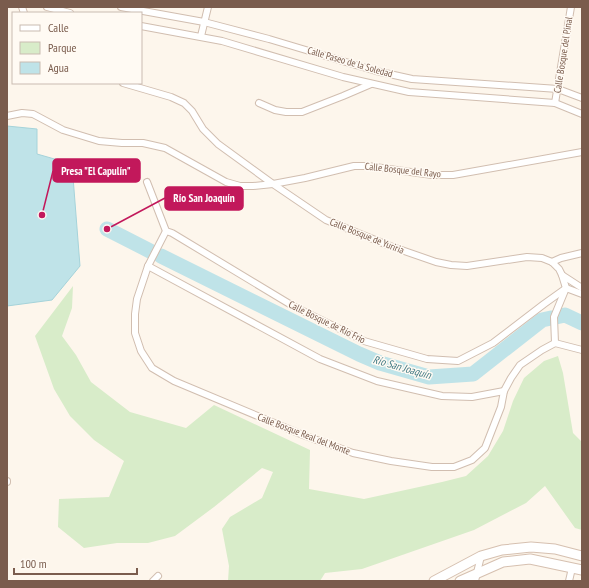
<svg xmlns="http://www.w3.org/2000/svg" width="589" height="588" font-family="'PT Sans Narrow',sans-serif">
<style>
.green{fill:#d8ecc9}
.water{fill:#bfe3e8;stroke:#a5d3da}
.lines{fill:none;stroke-linecap:round;stroke-linejoin:round}
.river{stroke:#bfe3e8;stroke-width:15}
.minor-casing{stroke:#d1beb0;stroke-width:8}
.secondary-casing{stroke:#d6c0b0;stroke-width:11}
.minor{stroke:#fff;stroke-width:6}
.secondary{stroke:#fff;stroke-width:9}
.labels{text-anchor:middle;dominant-baseline:central;stroke-width:3;stroke-linejoin:round;paint-order:stroke}
.street-label{font-size:10px;fill:#7a5c4d;stroke:#fffaf3}
.water-label{font-size:11px;font-style:italic;fill:#437c86;stroke:#fffaf3}
.leader{fill:none;stroke:#c2185b;stroke-width:1.5}
.callout-dot{fill:#c2185b;stroke:#fffaf3;stroke-width:1.5}
.callout{fill:#c2185b;stroke:#c2185b;stroke-width:1.5}
.callout-label{font-size:11px;text-anchor:middle;font-weight:bold;fill:#fff}
</style>
<rect width="100%" height="100%" fill="#fdf6ec"/>
<!-- green -->
<path class="green" d="M73,286L72,308L62,336L76,355L91,382L130,412L186,428L214,405L310,450L309,489L364,499L442,482L466,476L488,456L503,431L513,401L524,378L544,361L558,356L563,373L573,433L582,442V530L575,528L545,486L526,503L474,530L362,569L325,573L320,581H228L229,566L222,529L230,517L262,498L273,472L262,468L214,507L175,536L148,543H117L84,548L58,527L59,499L109,497L124,461L94,440L70,416L54,389L35,336Z"/>
<!-- water -->
<path class="water" d="M7,126L37,129V154L72,164L80,266L52,300L7,306Z"/>
<g class="lines">
<!-- river -->
<g class="river">
<path d="M107,229L150,251"/>
<path d="M161,256L359,354L380,363L429,377L473,374L542,320L551,318"/>
<path d="M556,317L565,315L582,323"/>
</g>
<defs>
<g id="minor">
<path d="M22,7L24,13"/>
<path d="M47,7L70,13"/>
<path d="M121,7L204,22L269,39L376,71L412,79L558,89L582,98"/>
<path d="M141,26L222,41L343,77L409,92L555,103L582,114"/>
<path d="M201,36L208,7"/>
<path d="M123,83L171,97L184,103L192,111L203,129L218,144L273,184L326,220L390,246L436,262L451,265L467,266L527,257L542,258L552,262L559,269L562,275L566,288"/>
<path d="M259,103L275,110L286,112H302L343,96L371,84"/>
<path d="M555,103L571,7"/>
<path d="M7,116L22,113L33,114L63,130L99,141L122,143H143L165,148L226,182L240,186H253L273,184L305,178L354,166H368L432,175H453L582,152"/>
<path d="M147,182L166,231L172,233L293,306L364,341L427,359L458,361L493,343L544,304L565,289"/>
<path d="M166,231L148,266L137,299L135,314V333L141,351L152,368L174,381L303,435L353,453L391,461L432,467H454L472,460L485,448L501,407L504,391L511,378L520,365L542,350L555,343L554,317L566,288"/>
<path d="M552,262L561,258L582,253"/>
<path d="M148,266L320,359L377,381L442,396L472,397L504,391"/>
<path d="M562,275L582,288"/>
<path d="M566,288L582,294"/>
<path d="M555,343L582,350"/>
<path d="M7,481V482"/>
<path d="M153,581L158,576"/>
<path d="M475,581L481,556"/>
<path d="M569,581L572,568"/>
</g>
<g id="secondary">
<path d="M434,581L481,556L502,550L531,547L555,549L582,556"/>
<path d="M460,581L503,562L530,559L582,570"/>
</g>
</defs>
<!-- minor casing -->
<use href="#minor" class="minor-casing"/>
<!-- secondary casing -->
<use href="#secondary" class="secondary-casing"/>
<!-- minor -->
<use href="#minor" class="minor"/>
<!-- secondary -->
<use href="#secondary" class="secondary"/>
</g>
<g class="labels">
<!-- street labels -->
<g class="street-label">
<text transform="translate(563 55) rotate(-81)">Calle Bosque del Pinal</text>
<text transform="translate(350 62) rotate(16)">Calle Paseo de la Soledad</text>
<text transform="translate(403 170) rotate(6)">Calle Bosque del Rayo</text>
<text transform="translate(367 236) rotate(22)">Calle Bosque de Yuriria</text>
<text transform="translate(327 322) rotate(26)">Calle Bosque de Río Frío</text>
<text transform="translate(304 434) rotate(21)">Calle Bosque Real del Monte</text>
</g>
<!-- water labels -->
<g class="water-label">
<text transform="translate(402 367) rotate(16)">Río San Joaquín</text>
</g>
</g>
<!-- callouts -->
<path class="leader" d="M42 215L53 171M107 229L165 198"/>
<g class="callout-dot">
<circle cx="42" cy="215" r="4"/>
<circle cx="107" cy="229" r="4"/>
</g>
<g class="callout">
<rect x="53" y="159" width="87" height="23" rx="4"/>
<rect x="165" y="187" width="78" height="23" rx="4"/>
</g>
<g class="callout-label">
<text x="96" y="175">Presa "El Capulín"</text>
<text x="204" y="202">Río San Joaquín</text>
</g>
<!-- border -->
<rect width="589" height="588" fill="none" stroke="#7a5c4d" stroke-width="16"/>
<!-- legend -->
<rect x="12" y="12" width="130" height="72" fill="#fffaf3" stroke="#cabbb1"/>
<rect x="20" y="25" width="20" height="6" fill="#ffffff" stroke="#cabbb1"/>
<text x="48" y="32" font-size="12" fill="#7a5c4d">Calle</text>
<rect x="20" y="42" width="20" height="12" fill="#d8ecc9" stroke="#cabbb1"/>
<text x="48" y="52" font-size="12" fill="#7a5c4d">Parque</text>
<rect x="20" y="62" width="20" height="12" fill="#bfe3e8" stroke="#cabbb1"/>
<text x="48" y="72" font-size="12" fill="#7a5c4d">Agua</text>
<!-- scale -->
<path d="M14 568v6h123v-6" fill="none" stroke="#7a5c4d" stroke-width="2"/>
<text x="20" y="568" font-size="12" fill="#7a5c4d" stroke="#fffaf3" stroke-width="3" paint-order="stroke">100 m</text>
</svg>
